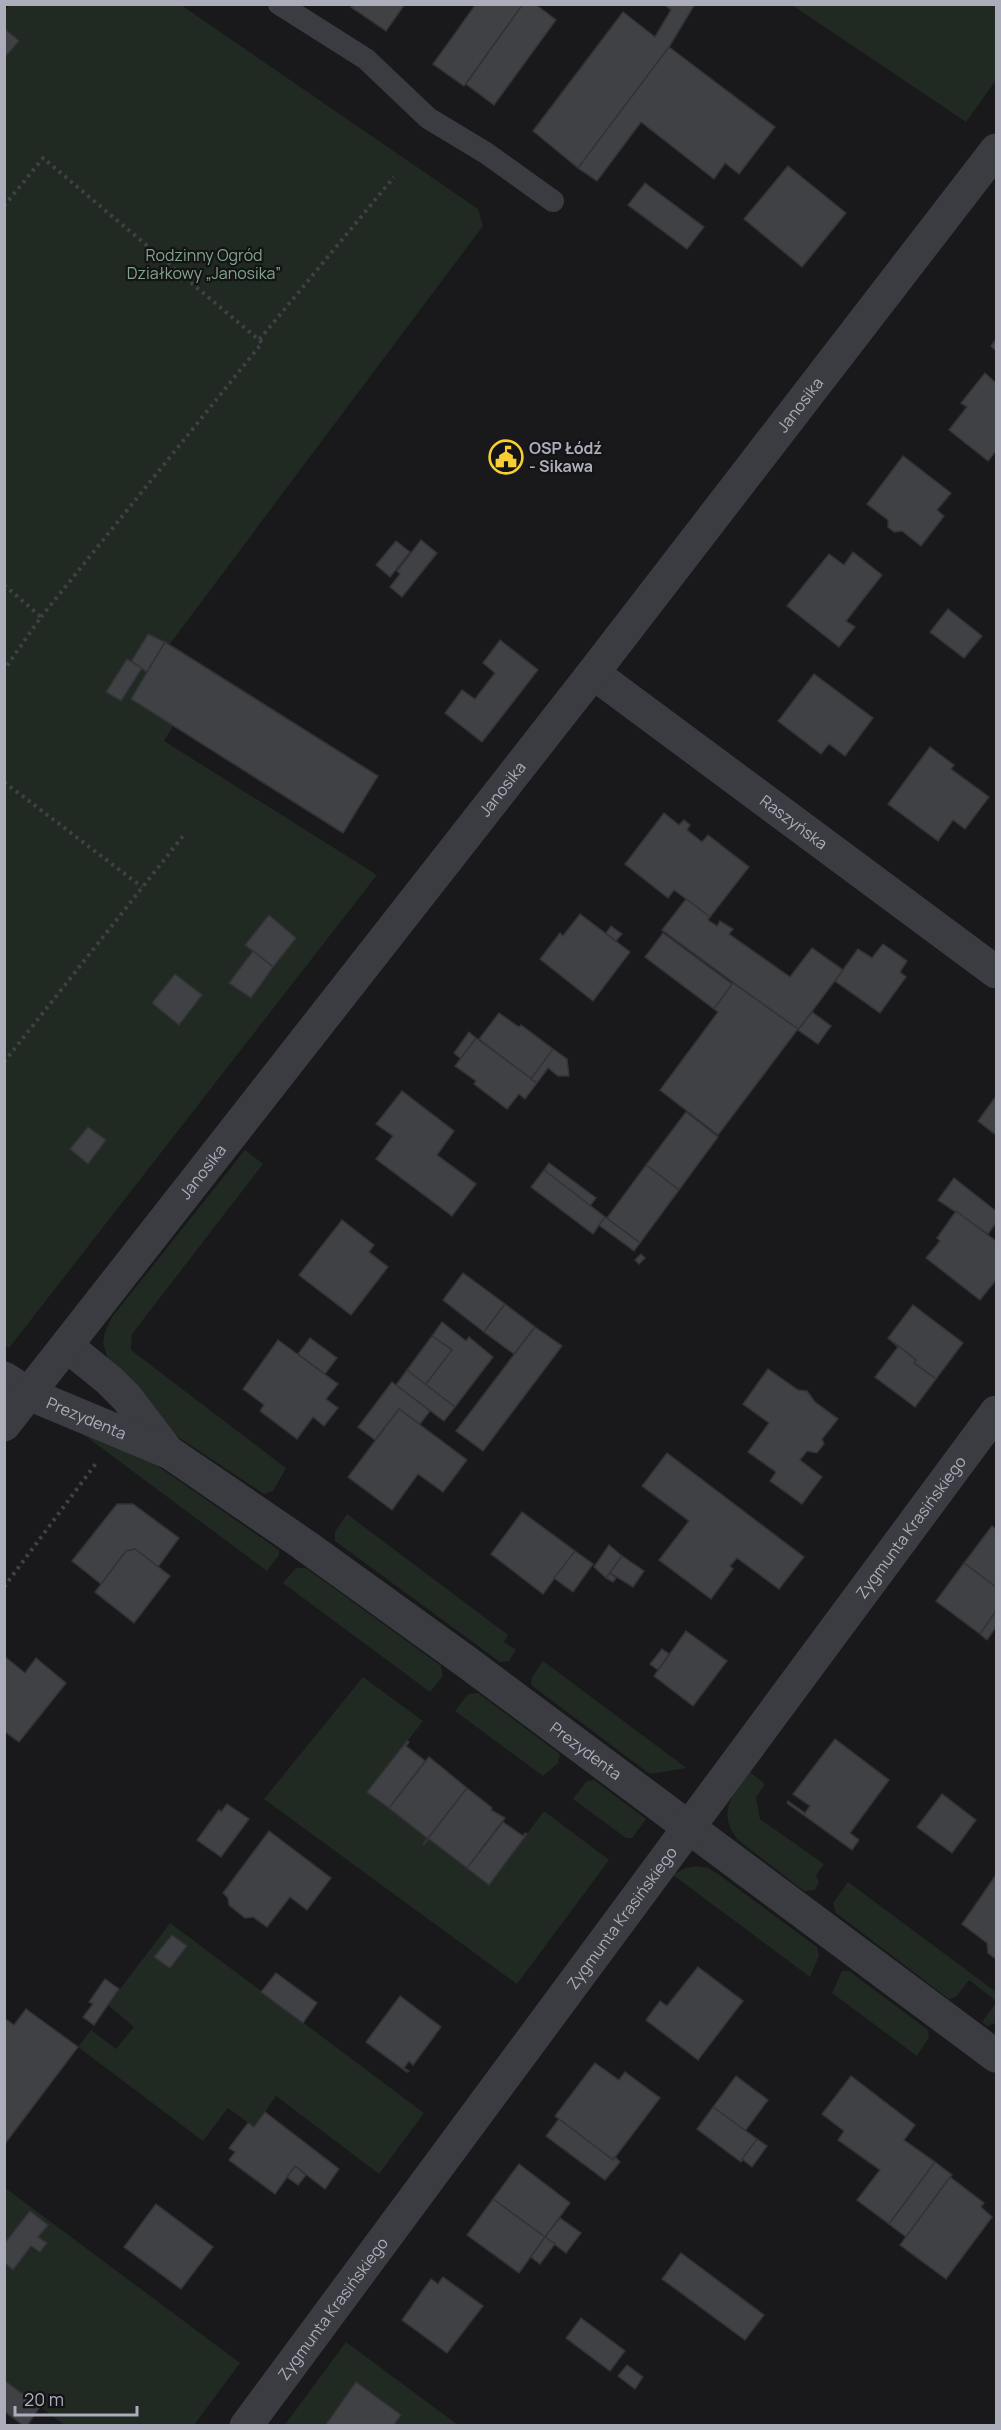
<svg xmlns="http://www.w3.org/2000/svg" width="1001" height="2430" font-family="Manrope,sans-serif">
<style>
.green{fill:#202922}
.building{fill:#404145;stroke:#333337;stroke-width:1.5}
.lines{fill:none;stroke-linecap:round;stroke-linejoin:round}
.path{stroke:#3f4147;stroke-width:4;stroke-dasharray:3 4.5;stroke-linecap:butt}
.service{stroke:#3b3c42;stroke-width:22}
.minor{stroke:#3b3c42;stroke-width:33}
.tertiary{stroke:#3b3c42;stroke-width:33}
.labels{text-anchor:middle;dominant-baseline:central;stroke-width:4.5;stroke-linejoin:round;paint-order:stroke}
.park-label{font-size:16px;fill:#81a688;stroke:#141416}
.street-label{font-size:16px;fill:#abadbb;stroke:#141416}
.poi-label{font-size:16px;font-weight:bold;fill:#abadbb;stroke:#141416;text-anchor:start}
</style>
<rect width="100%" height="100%" fill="#19191b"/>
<!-- green -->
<g class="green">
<path d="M10,4L181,5L478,209L483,226L169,645L165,642L131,699L173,726L164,741L377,875L9,1348L4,1345V12Z"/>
<path d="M792,5H996V80L966,122Z"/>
<path d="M245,1150L263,1164L132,1334L131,1350L286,1468L273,1491L264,1494L175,1435L110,1366L103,1343L105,1332L112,1317Z"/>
<path d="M84,1435L156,1465L279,1550V1555L267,1571Z"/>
<path d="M347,1514L508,1635L504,1642L516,1650L509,1661L500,1662L335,1541V1532Z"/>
<path d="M296,1568H306L441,1666L443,1676L430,1692L283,1583Z"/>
<path d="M543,1661L685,1767L686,1768L650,1774L531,1685L532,1677Z"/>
<path d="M363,1677L423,1721L368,1792L489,1885L544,1811L609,1860L517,1984L264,1799Z"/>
<path d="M478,1693L560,1754L558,1763L543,1776L455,1711L468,1694Z"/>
<path d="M750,1772L765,1784L756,1797L760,1819L824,1864L816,1875L819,1882L815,1890L804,1891L738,1840C716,1811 732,1797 750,1772Z"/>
<path d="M594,1780L646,1819L632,1838H626L573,1799L587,1781Z"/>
<path d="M698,1866L708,1868L718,1874L817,1947L819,1956L810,1977L673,1875L685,1868Z"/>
<path d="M848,1882L996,1992V2001L969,1980L956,1997L949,1999L836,1913L833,1903Z"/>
<path d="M170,1923L424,2113L379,2174L276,2096L254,2127L228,2108L203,2141L78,2047L91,2030L116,2049L134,2027L108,2005Z"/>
<path d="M842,1971H849L928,2030L929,2037L917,2056L832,1993Z"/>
<path d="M996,2003V2023L987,2026L982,2022Z"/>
<path d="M4,2187L240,2363L194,2425H65L5,2381Z"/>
<path d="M346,2342L458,2425L284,2426Z"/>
</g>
<!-- building -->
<g class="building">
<path d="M353,4H405L386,31L351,7Z"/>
<path d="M476,4H523L464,86L433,64Z"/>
<path d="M523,4H535L556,20L494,105L466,84Z"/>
<path d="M664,4H695L669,47L578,168L533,131L623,12L655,37L671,10Z"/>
<path d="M5,29L19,41L4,58V30Z"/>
<path d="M669,47L775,127L739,174L725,163L714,179L641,122L597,181L578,168Z"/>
<path d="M788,166L846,213L802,267L744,219Z"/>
<path d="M645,183L704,227L687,249L628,205Z"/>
<path d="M996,339V351L991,346Z"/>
<path d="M985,373L996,383V451L988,461L949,430L967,407L961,403Z"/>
<path d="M903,456L951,493L937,510L944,516L921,546L902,531L894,532L888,527V520L867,504Z"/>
<path d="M421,540L437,553L402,597L390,587L400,574L397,571Z"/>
<path d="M396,541L410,552L390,577L376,565Z"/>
<path d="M853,552L882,575L846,621L855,627L839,647L787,606L829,554L844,565Z"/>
<path d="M948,609L982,636L964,658L930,632Z"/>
<path d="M148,634L165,642L147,672L131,662Z"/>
<path d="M500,640L538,670L482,742L445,713L462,690L475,699L495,673L483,663Z"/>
<path d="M165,642L378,776L343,833L131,699Z"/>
<path d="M127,659L142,668L121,701L106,692Z"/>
<path d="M814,674L873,718L845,756L829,744L821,754L778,721Z"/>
<path d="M930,747L954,765L951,769L989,797L965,829L953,820L938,841L888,804Z"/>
<path d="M664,813L679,825L684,820L690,825L687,830L702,842L708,835L749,867L710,917L674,890L668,898L625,864Z"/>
<path d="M686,899L710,917L708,920L717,926L720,921L733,929L729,934L790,977L812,948L843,970L798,1030L662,930Z"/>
<path d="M580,914L630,952L593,1001L540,959L560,933L563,936Z"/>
<path d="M269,915L296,938L273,967L245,945Z"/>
<path d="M611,926L622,934L616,941L606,933Z"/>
<path d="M663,933L732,984L714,1009L645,957Z"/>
<path d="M883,944L907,961L900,972L906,977L880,1013L835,981L858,949L872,958Z"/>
<path d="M253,951L273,967L251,998L229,983Z"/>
<path d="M175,974L202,995L179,1025L152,1003Z"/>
<path d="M733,983L798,1029L718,1135L660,1090L718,1012L714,1009Z"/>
<path d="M812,1012L831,1026L818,1044L798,1030Z"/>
<path d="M499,1013L519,1027L521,1025L553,1049L531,1079L479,1039Z"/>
<path d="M469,1032L476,1038L461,1059L454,1053Z"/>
<path d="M476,1038L537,1083L525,1099L519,1094L507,1109L474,1084L476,1081L455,1066Z"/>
<path d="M553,1049L567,1059L569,1076H558L548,1068L537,1083L531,1079Z"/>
<path d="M402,1091L454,1131L437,1155L476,1184L452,1216L376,1159L393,1136L376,1124Z"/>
<path d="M996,1096V1135L978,1121Z"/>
<path d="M686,1112L718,1137L679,1190L646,1165Z"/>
<path d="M88,1127L106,1140L88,1164L70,1149Z"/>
<path d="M549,1163L596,1198L590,1206L544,1170Z"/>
<path d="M646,1165L679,1190L640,1243L607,1218Z"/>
<path d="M544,1170L605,1217L593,1234L531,1187Z"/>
<path d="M954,1178L996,1211V1223L988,1234L938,1200Z"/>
<path d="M956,1211L996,1241V1280L980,1300L926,1258L940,1241L937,1238Z"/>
<path d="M605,1217L640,1243L634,1251L599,1225Z"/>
<path d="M342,1220L374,1245L369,1252L388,1267L351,1315L299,1275Z"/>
<path d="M641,1254L645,1258L639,1264L635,1260Z"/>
<path d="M463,1273L505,1304L484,1332L443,1300Z"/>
<path d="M505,1304L535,1327L514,1354L484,1332Z"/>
<path d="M913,1305L963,1343L936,1379L914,1363L916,1360L888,1338Z"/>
<path d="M442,1322L466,1341L469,1337L493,1357L455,1407L425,1385L452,1350L432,1336Z"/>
<path d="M535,1327L562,1346L483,1451L456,1431Z"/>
<path d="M432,1336L452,1350L425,1385L407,1370Z"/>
<path d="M310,1338L337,1358L325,1374L298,1354Z"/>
<path d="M888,1338L916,1360L914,1363L936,1379L915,1407L875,1377L898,1347Z"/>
<path d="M278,1340L338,1384L326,1399L338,1408L324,1426L313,1417L297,1439L260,1411L264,1405L243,1389Z"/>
<path d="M768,1369L798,1390L807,1391L815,1402L838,1419L822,1439L824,1444L817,1453L807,1451L800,1460L822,1477L802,1504L770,1481L776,1472L748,1452L769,1423L743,1404Z"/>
<path d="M407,1370L455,1407L444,1421L396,1385Z"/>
<path d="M392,1382L430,1411L420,1424L399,1409L375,1440L358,1427Z"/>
<path d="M399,1409L467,1460L443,1492L418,1474L392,1510L348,1477Z"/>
<path d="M667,1453L804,1557L779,1589L737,1558L730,1566L733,1569L711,1599L659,1560L689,1521L642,1486Z"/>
<path d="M117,1504H133L179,1538L158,1567L135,1549L126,1551L101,1584L72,1561Z"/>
<path d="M522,1512L575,1551L543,1594L491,1554Z"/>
<path d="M992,1526L996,1529V1587L964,1563Z"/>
<path d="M609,1545L622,1556L606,1578L594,1567Z"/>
<path d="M135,1549L170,1576L134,1623L95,1592L126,1551Z"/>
<path d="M575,1551L593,1564L573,1592L554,1578Z"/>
<path d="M622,1556L644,1571L633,1587L610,1573Z"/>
<path d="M964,1563L996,1587V1612L980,1634L936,1601Z"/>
<path d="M610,1573L616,1578L613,1582L606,1578Z"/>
<path d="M996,1611V1627L987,1640L980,1634Z"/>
<path d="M686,1631L727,1661L693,1706L654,1676Z"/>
<path d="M662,1649L669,1654L658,1670L650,1664Z"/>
<path d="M4,1656L25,1673L36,1658L66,1683L19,1742L4,1731Z"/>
<path d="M835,1739L889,1780L850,1833L859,1840L852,1850L787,1803L788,1801L805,1813L810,1806L793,1794Z"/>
<path d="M407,1741L409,1742L406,1746L425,1761L389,1808L367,1792Z"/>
<path d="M429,1757L467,1788L423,1845L427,1838L389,1808Z"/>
<path d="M467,1788L492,1808L491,1810L505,1818L467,1868L429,1839L423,1845Z"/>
<path d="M942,1794L976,1820L952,1853L917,1827Z"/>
<path d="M227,1804L249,1819L221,1857L197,1840L219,1810L221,1812Z"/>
<path d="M503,1822L523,1836L525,1833L527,1834L489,1885L467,1868Z"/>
<path d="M269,1831L331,1878L307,1910L290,1897L267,1927L253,1917L245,1918L229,1905L228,1898L223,1893Z"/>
<path d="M996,1875V1959L988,1953L987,1943L962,1924Z"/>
<path d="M172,1935L187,1946L170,1968L154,1957Z"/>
<path d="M698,1967L743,2001L698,2060L646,2020L660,2001L667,2006Z"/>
<path d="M276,1973L317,2003L303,2023L261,1992Z"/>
<path d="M105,1979L119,1989L94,2025L83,2017L93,2004L89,2002Z"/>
<path d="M400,1996L441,2027L413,2065L409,2061L404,2068L409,2071L407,2072L366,2042Z"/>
<path d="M26,2009L78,2047L4,2145V2018L14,2025Z"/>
<path d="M595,2063L619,2080L625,2072L660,2098L613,2160L555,2116Z"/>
<path d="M736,2076L768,2100L745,2131L713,2107Z"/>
<path d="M851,2076L915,2125L904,2140L935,2162L889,2224L857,2200L880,2170L838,2140L844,2131L822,2114Z"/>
<path d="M713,2107L757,2139L741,2162L697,2129Z"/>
<path d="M265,2112L339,2169L325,2189L295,2166L275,2194L229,2160L235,2152L229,2148L248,2123L254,2127Z"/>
<path d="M559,2119L613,2160L615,2157L620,2162L605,2180L546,2136Z"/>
<path d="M757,2139L767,2146L752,2167L742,2159Z"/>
<path d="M935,2162L952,2175L906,2237L889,2224Z"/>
<path d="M519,2164L570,2203L545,2237L493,2199Z"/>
<path d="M295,2166L306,2175L298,2185L287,2177Z"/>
<path d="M950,2177L984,2203L981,2207L992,2217L946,2279L900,2245Z"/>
<path d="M493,2199L545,2237L519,2273L467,2235Z"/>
<path d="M156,2204L213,2247L181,2289L124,2247Z"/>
<path d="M30,2211L48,2225L38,2237L47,2243L40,2252L31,2246L13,2270L4,2262V2244Z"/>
<path d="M560,2218L581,2233L566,2253L545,2237Z"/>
<path d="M545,2237L555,2244L540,2264L531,2257Z"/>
<path d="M681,2253L764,2315L745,2340L662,2279Z"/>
<path d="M443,2277L483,2306L447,2353L402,2320L431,2279L438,2284Z"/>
<path d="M581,2318L625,2351L610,2371L566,2338Z"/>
<path d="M627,2365L643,2377L635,2389L618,2376Z"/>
<path d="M4,2380L40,2407L27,2426H24L4,2411Z"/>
<path d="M356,2382L401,2415L393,2426H325Z"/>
</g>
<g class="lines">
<!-- path -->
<g class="path">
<path d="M4,206L43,158L259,340L394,177"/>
<path d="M4,585L41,617L4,670"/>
<path d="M41,617L262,343L259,340"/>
<path d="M4,782L142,887"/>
<path d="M4,1062L183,836"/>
<path d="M4,1587L97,1462"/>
</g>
<!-- service -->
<path class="service" d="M279,4L366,59L428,118L486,153L553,201"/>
<!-- minor -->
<g class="minor">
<path id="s1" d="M593,673L996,972"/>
<path d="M67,1346L109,1380L127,1398L168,1452"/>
<path id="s2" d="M4,1378L29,1394L170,1453L303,1544L468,1663L996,2056"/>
<path id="s3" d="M246,2426L996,1412"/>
</g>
<!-- tertiary -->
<path class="tertiary" id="s4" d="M4,1425L593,673L996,150"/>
</g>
<!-- icons -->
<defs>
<symbol id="civic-ring" viewBox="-11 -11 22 22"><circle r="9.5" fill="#141416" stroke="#f7cf34" stroke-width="1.5"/><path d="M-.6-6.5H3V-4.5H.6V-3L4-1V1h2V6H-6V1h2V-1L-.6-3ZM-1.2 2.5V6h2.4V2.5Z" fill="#f7cf34"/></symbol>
</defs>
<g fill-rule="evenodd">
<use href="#civic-ring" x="487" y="438" width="38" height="38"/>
</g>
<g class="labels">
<!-- park labels -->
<g class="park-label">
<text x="204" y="255">Rodzinny Ogród<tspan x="204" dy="18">Działkowy „Janosika”</tspan></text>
</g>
<!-- street labels -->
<g class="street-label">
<text stroke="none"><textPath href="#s4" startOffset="1294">Janosika</textPath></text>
<text stroke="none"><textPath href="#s4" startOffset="808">Janosika</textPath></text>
<text stroke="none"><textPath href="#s1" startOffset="250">Raszyńska</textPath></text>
<text stroke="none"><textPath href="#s4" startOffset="322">Janosika</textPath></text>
<text stroke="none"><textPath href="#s2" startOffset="92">Prezydenta</textPath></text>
<text stroke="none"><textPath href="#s3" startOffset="1118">Zygmunta Krasińskiego</textPath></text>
<text stroke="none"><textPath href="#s2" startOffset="694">Prezydenta</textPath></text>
<text stroke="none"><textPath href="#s3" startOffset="632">Zygmunta Krasińskiego</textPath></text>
<text stroke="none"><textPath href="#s3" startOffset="146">Zygmunta Krasińskiego</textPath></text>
</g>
<!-- poi labels -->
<g class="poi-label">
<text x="529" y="448">OSP Łódź<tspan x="529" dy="18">- Sikawa</tspan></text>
</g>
</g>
<!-- border -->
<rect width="1001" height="2430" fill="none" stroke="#abadbb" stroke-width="12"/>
<!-- scale -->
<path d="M15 2406v9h122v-9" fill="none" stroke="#abadbb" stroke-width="3"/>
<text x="24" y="2406" font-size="18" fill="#abadbb" stroke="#141416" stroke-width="4.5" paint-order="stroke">20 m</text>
</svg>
